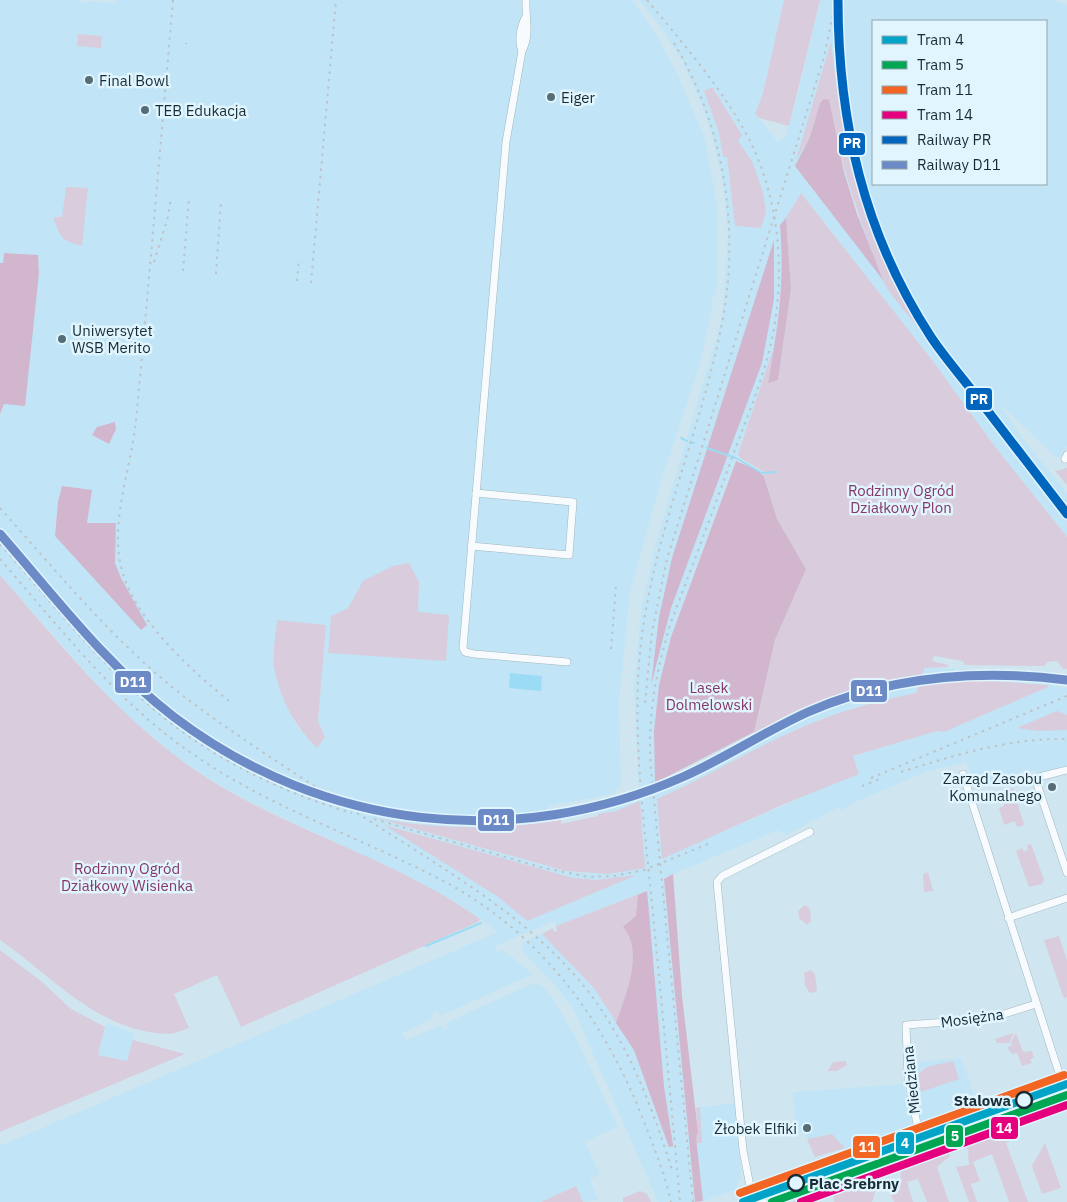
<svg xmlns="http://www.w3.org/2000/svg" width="1067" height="1202" font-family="'IBM Plex Sans',sans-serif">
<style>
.built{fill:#c1e5f6;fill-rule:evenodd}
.green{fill:#d9ccdc}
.forest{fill:#d1b6ce}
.water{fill:#9cdbf6}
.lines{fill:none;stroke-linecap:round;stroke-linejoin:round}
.stream{stroke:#9cdbf6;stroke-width:2}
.minor-casing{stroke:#a1b6be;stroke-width:8}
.secondary-casing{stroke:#a1b6be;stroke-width:10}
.minor{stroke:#f8fbfd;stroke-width:7}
.secondary{stroke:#f8fbfd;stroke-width:9}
.rail{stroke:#bdc3c6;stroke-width:2;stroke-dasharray:2.5 5;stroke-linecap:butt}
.rail-1-casing{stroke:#e0f5fe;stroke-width:12}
.rail-2-casing{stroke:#e0f5fe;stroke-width:12}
.rail-1{stroke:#0065bd;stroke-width:9}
.rail-2{stroke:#6c8bc6;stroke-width:9}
.tram-1-casing{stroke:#e0f5fe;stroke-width:11}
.tram-2-casing{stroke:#e0f5fe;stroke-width:11}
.tram-3-casing{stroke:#e0f5fe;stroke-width:11}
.tram-4-casing{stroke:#e0f5fe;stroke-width:11}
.tram-1{stroke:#01a3c6;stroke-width:8}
.tram-2{stroke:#00a651;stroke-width:8}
.tram-3{stroke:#f26522;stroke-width:8}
.tram-4{stroke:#e5007d;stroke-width:8}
.poi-dot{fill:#576d76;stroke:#e0f5fe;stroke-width:2}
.stop-dot{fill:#e0f5fe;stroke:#172c35;stroke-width:2.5}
.labels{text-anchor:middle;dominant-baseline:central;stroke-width:5;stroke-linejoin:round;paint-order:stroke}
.poi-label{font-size:15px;fill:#172c35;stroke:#e0f5fe;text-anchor:start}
.park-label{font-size:15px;fill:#863765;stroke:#e0f5fe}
.street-label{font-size:15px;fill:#172c35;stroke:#e0f5fe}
.stop-label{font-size:15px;font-weight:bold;fill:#172c35;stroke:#e0f5fe;text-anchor:end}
.line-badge{stroke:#e0f5fe;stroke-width:2}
.badge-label{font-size:14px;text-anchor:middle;font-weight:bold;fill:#fff}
</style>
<rect width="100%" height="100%" fill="#cfe6f0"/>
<!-- built -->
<g class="built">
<path d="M0,0H80L81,4L91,1L115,3L116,0H632L654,31L676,71L706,141L718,212V282L715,296L711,298L713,303L701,361L662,477L630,593L619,702L621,785L613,794L548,806V811L520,815V818L562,813V811L593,805L639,792L634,688L641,611L656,543L719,329L723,307L728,235L724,190L713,139L702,105L682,61L663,30L639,0H784L763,93L755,114L778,142L786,136L796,102L820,0H1051L1067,5V445L1064,454L1057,458L999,403L1021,436L1067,493V537L996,448L932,360L801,193L788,315L671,637L659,685L654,731L656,786L692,770L772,726L814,707L851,693L922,675L925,667L1004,672L1049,671L1052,685L1067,688V767L1042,773L1026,770L976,789L966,762L925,772L856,802L841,810L839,807L786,835L778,830L664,878L695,1202H658L573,1008L554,984L522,951L523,942L542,934L594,988L634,1050L669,1147L673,1146L664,1087L646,891L556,926L554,921L495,946L497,952L503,950L533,974L440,1016L438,1011L431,1014L432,1019L402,1033L406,1040L441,1025L443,1030L448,1028L446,1023L531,984L541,985L552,997L577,1040L618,1127L585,1142L600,1175L590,1179L598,1200L583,1202L575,1186L541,1202H0V1146L498,932L461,905L373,860L249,802L205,776L173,754L118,708L0,575V403L39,273L38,256L4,253L3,263H0ZM873,21H1046V184H873ZM841,120L858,191L871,228L802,171ZM755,170L763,192L766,212L761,228L735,226ZM326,625L318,721L300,731L284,701ZM979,680L1047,685V687L944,732L937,731L852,756L816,791L663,858L696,781L797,729L829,716L858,706L916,693L919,685ZM639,801L590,874L566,871L542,865L384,820L452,829L507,827L616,811ZM386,825L573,878L596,880L634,876L527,921L497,896Z"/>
<path d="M107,1023L135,1034L127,1061L97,1055Z"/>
<path d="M961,1058L977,1102L919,1123L911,1075L918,1072L917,1062Z"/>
<path d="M904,1084L914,1125L846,1150L832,1135L807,1139L806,1131L796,1133L793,1092Z"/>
<path d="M736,1103L741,1178L735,1190L703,1201L692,1108Z"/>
</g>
<!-- green -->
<g class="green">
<path d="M784,0H820L789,126L759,118L755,114L763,93Z"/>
<path d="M78,34L102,36L101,48L77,46Z"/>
<path d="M831,42C840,120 854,198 888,269C899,293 914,316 928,339C918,327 888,293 883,281C861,223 839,163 829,100L820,103L810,137L796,160Z"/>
<path d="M712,87L742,135L738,141L752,161L763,192L766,212L761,228L735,226L727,157H723L719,133L704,91Z"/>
<path d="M66,187L88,188L82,246C60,240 61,238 53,217H62Z"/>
<path d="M801,193L932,360L996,448L1067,537V669H1063L1057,661L1047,662L1044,666L965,665L963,661L934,656L932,661L948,665V667L925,668L922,675C864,687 809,706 757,734L754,732L775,640L806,569L777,519L763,471L740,458L738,454L775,344L768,382L778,380L791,289L786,218Z"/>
<path d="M1067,468V485L1055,471Z"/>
<path d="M409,563L419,582L418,612L449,615L446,661L328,653L331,616L348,608L363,581L393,566Z"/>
<path d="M0,575C69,654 134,737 227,790C309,837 403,864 480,919L478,922L241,1027L217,975L174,994L189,1028C183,1030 174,1034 168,1034C97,1031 55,978 0,940Z"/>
<path d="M277,620L326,625L318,721L325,737L317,748C294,725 280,699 274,667C272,653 276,635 277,620Z"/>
<path d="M979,680L1047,685L1048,687L944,732L937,731L853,756L859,774L782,805L662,859L657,799C705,778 750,750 798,729C836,712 875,701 916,693L919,685Z"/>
<path d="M1057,711L1067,715V730L1039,731L1017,728Z"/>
<path d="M1013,788L1024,825L1017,827L1015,821L1004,825L999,808L1004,806L1003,802L998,804L994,794Z"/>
<path d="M640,801L645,868L608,874L566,871L376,818C440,830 497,830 561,820V824L598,816V814L616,811Z"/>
<path d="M384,825L573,878L596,880L637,875L527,921L497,896Z"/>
<path d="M1031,844L1044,880L1042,884L1029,887L1016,851L1022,848L1024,852L1028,850L1027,845Z"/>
<path d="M928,872L933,891L924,892L923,874Z"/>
<path d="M647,891L664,1087L673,1146L669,1147L634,1050L594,988L542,934L553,928L554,932L557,931L556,926Z"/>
<path d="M805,905L810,909L811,921L807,925L799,918L798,911Z"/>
<path d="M1059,936L1067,961V997L1064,999L1044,940Z"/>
<path d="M0,950L42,982L71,1009L105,1027L98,1055L127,1061L133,1040L185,1054L0,1132Z"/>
<path d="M811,970L815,974L817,990L814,993L809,992L805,986L804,973Z"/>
<path d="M1014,1033L1009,1043H997L995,1039Z"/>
<path d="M1016,1033L1023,1052L1032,1051L1034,1058L1030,1059L1032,1063L1022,1066L1017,1053L1012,1054L1007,1047L1013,1045L1010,1044Z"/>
<path d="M846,1061L847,1065L837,1071H828L833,1062Z"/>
<path d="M953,1061L959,1079L921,1092L917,1075L927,1067Z"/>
<path d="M700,1107L702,1143H696V1136L698,1132L696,1108Z"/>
<path d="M1015,1122L1019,1123V1137L1006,1143L1028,1202H1009L992,1154L973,1162L980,1181L971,1184L977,1202H969L956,1167L969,1165L968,1150L963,1140Z"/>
<path d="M832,1134L845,1148L815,1157L807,1139Z"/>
<path d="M1045,1143L1061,1188L1042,1194L1032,1166Z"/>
<path d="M951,1144L950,1156L937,1167L949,1202H927L918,1179L907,1182L913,1202H894L889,1190H900L901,1168L899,1164Z"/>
<path d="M876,1172L881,1188L875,1192L872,1202H834L833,1193L830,1190Z"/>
<path d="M576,1186L583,1202H541Z"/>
<path d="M640,1191L647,1194L651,1202H623V1198Z"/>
<path d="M817,1193L818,1202H793Z"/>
</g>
<!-- forest -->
<g class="forest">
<path d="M824,99L829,100L844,172L857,214L883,280L795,166L810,137L820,103Z"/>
<path d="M786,218L791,289L778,380L768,383C778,325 785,284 780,225Z"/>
<path d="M774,240V299L762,363L671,608L651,685L659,617L672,558Z"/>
<path d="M4,253L38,255L39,273L25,406L4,404L0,414V263H3Z"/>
<path d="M115,422L116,429L109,444L92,435L97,427Z"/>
<path d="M736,461L755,469L764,476L777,519L806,569L775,640L754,732L655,783L654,731L659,685L671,637Z"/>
<path d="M62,486L92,490L87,523H116L115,563L121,578L147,625L141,630L55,536L58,502Z"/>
<path d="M673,874L682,996L698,1132L696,1137L703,1201L695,1202L664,879Z"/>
<path d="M647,891L664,1087L673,1146L669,1147L634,1050L616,1023C625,997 645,951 623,927L636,916L638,895Z"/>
</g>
<!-- water -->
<path class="water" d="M510,673L542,676L541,691L509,688Z"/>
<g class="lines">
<!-- stream -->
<g class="stream">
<path d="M681,438L687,441"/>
<path d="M691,443H694"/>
<path d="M707,448L736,458L762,473L776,472"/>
<path d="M426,946L481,923"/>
</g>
<defs>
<g id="minor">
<path d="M526,0C525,17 531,35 522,51L506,142L463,648L465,652L474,654L567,662"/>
<path d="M522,51C518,40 520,29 525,18"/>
<path d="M1065,459L1067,455"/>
<path d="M471,546L569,555L573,502L476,493"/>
<path d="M1067,770L1035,778L1067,873"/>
<path d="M963,774L1067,1098"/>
<path d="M1008,918L1067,898"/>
<path d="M919,1134L908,1077L906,1025L988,1019L1036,1004"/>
<path d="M753,1202L743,1150L717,882L722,876L810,832"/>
</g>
<g id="secondary">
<path d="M752,1200L762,1202"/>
<path d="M745,1202L752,1200L764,1188L913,1136L1067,1077"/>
<path d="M771,1202L1067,1093"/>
</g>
</defs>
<!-- minor casing -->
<use href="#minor" class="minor-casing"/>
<!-- secondary casing -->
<use href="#secondary" class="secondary-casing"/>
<!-- minor -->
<use href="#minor" class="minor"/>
<!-- secondary -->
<use href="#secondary" class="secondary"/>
<!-- rail -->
<g class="rail">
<path d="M173,0C161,140 149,281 136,421C131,470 108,525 123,574C138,622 191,670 229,701"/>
<path d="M647,0C681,41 726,93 750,141C781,204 786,280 770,348C761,384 746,420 733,455C713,511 692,567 671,622C656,671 647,718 651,769L693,1202"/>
<path d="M674,43C723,124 740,225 723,318C700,441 643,554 638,681C635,752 644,824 651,894C661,997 671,1099 680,1202"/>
<path d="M186,44V43"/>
<path d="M154,262L168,217L171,197"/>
<path d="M183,271L189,198"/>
<path d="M216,274L221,201"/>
<path d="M297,281L299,259"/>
<path d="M311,283L336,0"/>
<path d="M0,508C60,575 118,647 190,701C260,753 335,799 409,846C476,889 542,931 591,995C630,1048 653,1109 672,1170"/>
<path d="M0,544C46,596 90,652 141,698C201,753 274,790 352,813"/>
<path d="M0,559C61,629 119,705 197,757C275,810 365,839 447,883C544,936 606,1023 645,1124C655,1150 665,1175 671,1202"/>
<path d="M611,649L616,585"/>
<path d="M645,703L652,632L667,559L824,57L836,0"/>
<path d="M901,772C955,755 1010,738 1067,739"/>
<path d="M871,778L1067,696"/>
<path d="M862,786L880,779"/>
<path d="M374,819L540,867L589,877L614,876L644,870L708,844"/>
</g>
<defs>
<path id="rail-1" d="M838,0C838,122 864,234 931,337C945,358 962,377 977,397C1007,436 1037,475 1067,514"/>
<path id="rail-2" d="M0,534C55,597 107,666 174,717C323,830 514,852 685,776C727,757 766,731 808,712C891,676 978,669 1067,680"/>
</defs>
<!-- rail-1 casing -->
<use href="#rail-1" class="rail-1-casing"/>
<!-- rail-2 casing -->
<use href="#rail-2" class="rail-2-casing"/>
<!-- rail-1 -->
<use href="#rail-1" class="rail-1"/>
<!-- rail-2 -->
<use href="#rail-2" class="rail-2"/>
<defs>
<path id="tram-1" d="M743,1202L1067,1084"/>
<path id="tram-2" d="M772,1202L1067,1095"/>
<path id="tram-3" d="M740,1193L1064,1075"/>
<path id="tram-4" d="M801,1202L1067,1105"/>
</defs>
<!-- tram-1 casing -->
<use href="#tram-1" class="tram-1-casing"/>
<!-- tram-2 casing -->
<use href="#tram-2" class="tram-2-casing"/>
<!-- tram-3 casing -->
<use href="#tram-3" class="tram-3-casing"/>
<!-- tram-4 casing -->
<use href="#tram-4" class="tram-4-casing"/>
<!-- tram-1 -->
<use href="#tram-1" class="tram-1"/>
<!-- tram-2 -->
<use href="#tram-2" class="tram-2"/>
<!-- tram-3 -->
<use href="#tram-3" class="tram-3"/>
<!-- tram-4 -->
<use href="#tram-4" class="tram-4"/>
</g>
<!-- markers -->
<g class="poi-dot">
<circle cx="89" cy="80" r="5"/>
<circle cx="551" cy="97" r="5"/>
<circle cx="145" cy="110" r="5"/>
<circle cx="62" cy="339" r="5"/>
<circle cx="1052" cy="787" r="5"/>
<circle cx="807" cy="1128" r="5"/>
</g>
<g class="stop-dot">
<circle cx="1024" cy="1100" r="8"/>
<circle cx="796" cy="1183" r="8"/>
</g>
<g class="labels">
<!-- poi labels -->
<g class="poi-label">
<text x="99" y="80">Final Bowl</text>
<text x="561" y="97">Eiger</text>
<text x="155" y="110">TEB Edukacja</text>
<text x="72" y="330">Uniwersytet<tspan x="72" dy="17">WSB Merito</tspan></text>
<text x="1042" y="778" text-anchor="end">Zarząd Zasobu<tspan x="1042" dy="17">Komunalnego</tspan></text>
<text x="797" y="1128" text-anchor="end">Żłobek Elfiki</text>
</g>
<!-- park labels -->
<g class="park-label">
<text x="901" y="490">Rodzinny Ogród<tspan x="901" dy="17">Działkowy Plon</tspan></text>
<text x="709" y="687">Lasek<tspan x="709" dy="17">Dolmelowski</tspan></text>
<text x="127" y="868">Rodzinny Ogród<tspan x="127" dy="17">Działkowy Wisienka</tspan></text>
</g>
<!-- street labels -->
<g class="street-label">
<text transform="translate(972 1018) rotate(-8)">Mosiężna</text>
<text transform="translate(911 1080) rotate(-96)">Miedziana</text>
</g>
<!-- stop labels -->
<g class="stop-label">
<text x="1011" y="1100">Stalowa</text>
<text x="809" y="1183" text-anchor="start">Plac Srebrny</text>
</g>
</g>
<g class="line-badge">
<rect x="838" y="132" width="28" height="24" rx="5" fill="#0065bd"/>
<rect x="965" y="387" width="28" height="24" rx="5" fill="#0065bd"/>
<rect x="114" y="670" width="38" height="24" rx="5" fill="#6c8bc6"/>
<rect x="850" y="679" width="38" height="24" rx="5" fill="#6c8bc6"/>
<rect x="477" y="808" width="38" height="24" rx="5" fill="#6c8bc6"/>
<rect x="990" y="1116" width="29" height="24" rx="5" fill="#e5007d"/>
<rect x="945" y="1124" width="19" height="24" rx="5" fill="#00a651"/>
<rect x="895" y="1131" width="20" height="24" rx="5" fill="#01a3c6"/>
<rect x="852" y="1135" width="29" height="24" rx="5" fill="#f26522"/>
</g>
<g class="badge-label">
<text x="852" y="148">PR</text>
<text x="979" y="404">PR</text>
<text x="133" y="687">D11</text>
<text x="869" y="696">D11</text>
<text x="496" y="825">D11</text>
<text x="1004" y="1133">14</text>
<text x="955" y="1141">5</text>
<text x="905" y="1148">4</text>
<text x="867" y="1152">11</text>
</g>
<!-- legend -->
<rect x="872" y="20" width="175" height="165" fill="#e0f5fe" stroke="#90a5ae"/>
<rect x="882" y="36" width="25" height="8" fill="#01a3c6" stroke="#90a5ae"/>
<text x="917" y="45" font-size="15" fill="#172c35">Tram 4</text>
<rect x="882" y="61" width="25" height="8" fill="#00a651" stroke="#90a5ae"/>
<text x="917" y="70" font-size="15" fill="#172c35">Tram 5</text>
<rect x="882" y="86" width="25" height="8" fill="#f26522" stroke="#90a5ae"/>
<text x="917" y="95" font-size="15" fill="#172c35">Tram 11</text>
<rect x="882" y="111" width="25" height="8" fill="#e5007d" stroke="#90a5ae"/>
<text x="917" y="120" font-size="15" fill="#172c35">Tram 14</text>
<rect x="882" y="136" width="25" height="8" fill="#0065bd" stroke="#90a5ae"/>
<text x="917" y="145" font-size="15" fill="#172c35">Railway PR</text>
<rect x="882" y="161" width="25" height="8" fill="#6c8bc6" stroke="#90a5ae"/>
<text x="917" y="170" font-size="15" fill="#172c35">Railway D11</text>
</svg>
